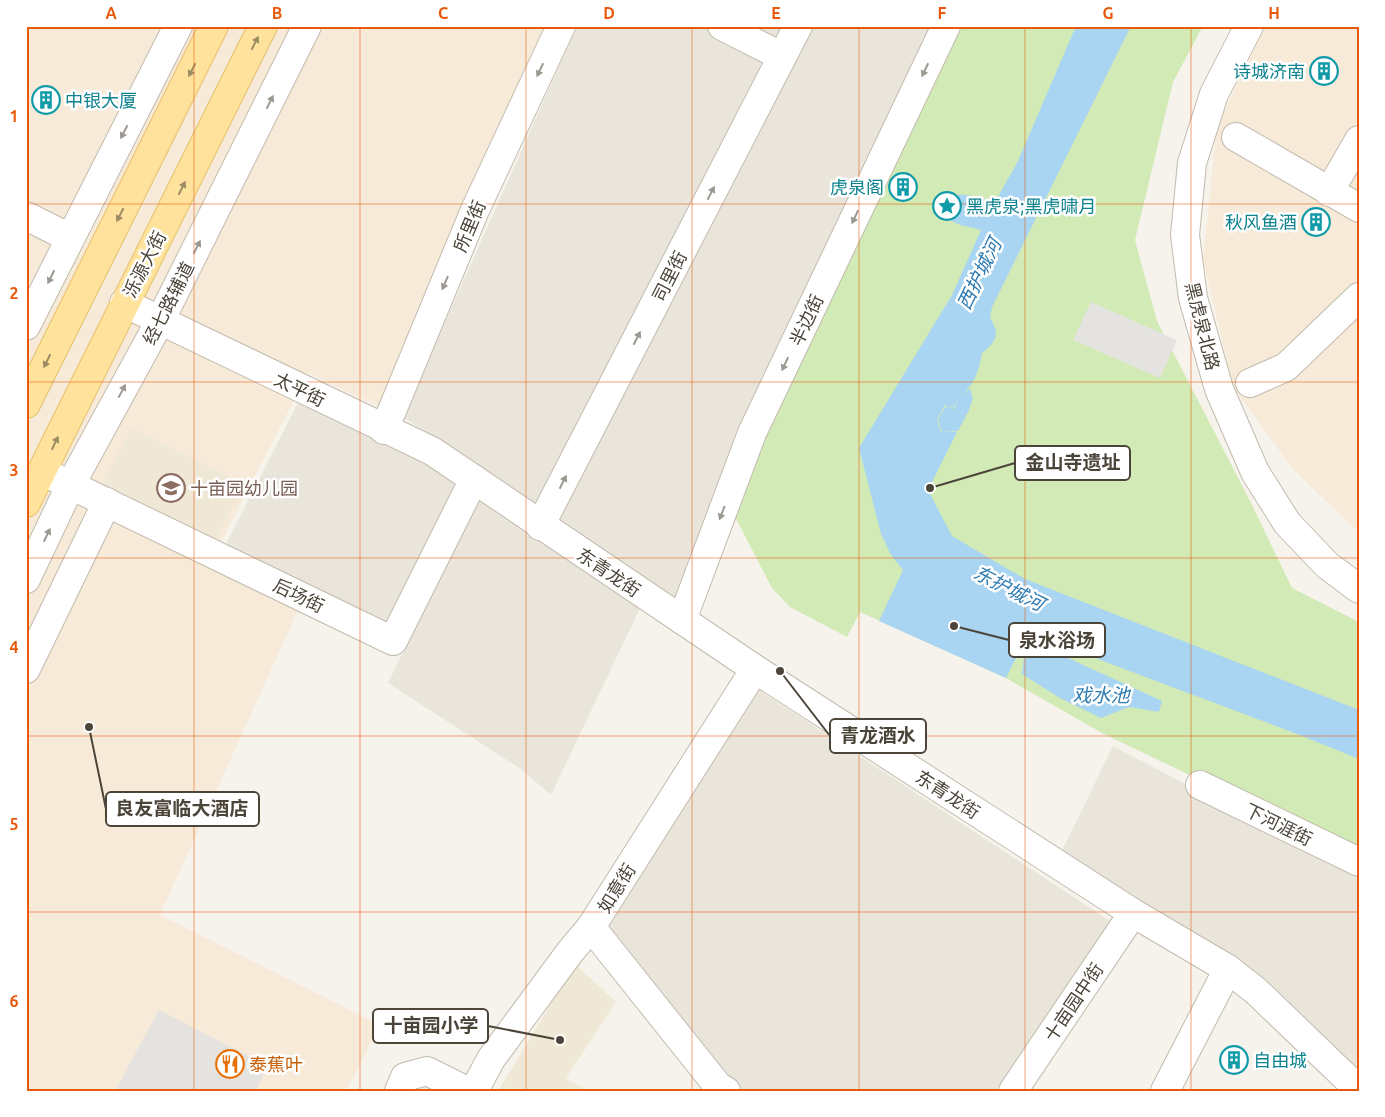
<svg xmlns="http://www.w3.org/2000/svg" width="1385" height="1117" font-family="Ubuntu,'Noto Sans SC',sans-serif">
<style>
.residential{fill:#eae5da}
.commercial{fill:#f7ead8}
.education{fill:#efe8d6}
.green{fill:#d2eab5}
.parking{fill:#e5e3e0}
.water{fill:#a9d4f2}
.lines{fill:none;stroke-linecap:round;stroke-linejoin:round}
.minor-casing{stroke:#c2bbae;stroke-width:30}
.major-casing{stroke:#e6c16a;stroke-width:30}
.minor{stroke:#fff;stroke-width:28}
.major{stroke:#ffe39c;stroke-width:28}
.oneway{fill:#9c8c66}
.oneway2{fill:#9c9892}
.grid{fill:none;stroke:#e8590c;stroke-width:1;stroke-opacity:0.55}
.labels{text-anchor:middle;dominant-baseline:central;stroke-width:5;stroke-linejoin:round;paint-order:stroke}
.culture-label{font-size:18px;fill:#0d838f;stroke:#fff;text-anchor:end}
.street-label{font-size:18px;fill:#4b4439;stroke:#fff}
.education-label{font-size:18px;fill:#785e54;stroke:#fff;text-anchor:start}
.food-label{font-size:18px;fill:#c56008;stroke:#fff;text-anchor:start}
.water-label{font-size:19px;font-style:italic;fill:#2e7ab2;stroke:#fff}
.leader{fill:none;stroke:#4b4439;stroke-width:2}
.callout-dot{fill:#4b4439;stroke:#fff;stroke-width:2}
.callout{fill:#fff;stroke:#4b4439;stroke-width:2}
.callout-label{font-size:19px;text-anchor:middle;font-weight:bold;fill:#4b4439}
.neatline{fill:none;stroke:#e8590c;stroke-width:2}
.grid-label{font-size:16px;text-anchor:middle;font-weight:bold;fill:#e8590c}
</style>
<rect width="100%" height="100%" fill="#f6f3ec"/>
<!-- residential -->
<g class="residential">
<path d="M577,26H940L681,603L403,417Z"/>
<path d="M300,399L454,474L642,604L551,795L521,769L388,683L406,646L315,596L224,548Z"/>
<path d="M747,682L1116,925L1005,1091H743L725,1080L599,929Z"/>
<path d="M1113,746L1359,875V1080L1059,857Z"/>
</g>
<!-- commercial -->
<g class="commercial">
<path d="M26,26H548L382,408L308,373L215,554L303,599L160,915L380,1025L346,1091H26Z"/>
<path d="M1265,26H1359V533L1292,468L1233,387L1203,259L1217,126Z"/>
</g>
<!-- education -->
<g class="education">
<path d="M132,428L244,484L212,548L98,492Z"/>
<path d="M575,964L616,1002L566,1078L587,1091H498Z"/>
</g>
<!-- green -->
<path class="green" d="M952,26H1203L1173,82L1135,240L1157,321L1250,501L1292,588L1359,622V856L1102,733L1006,678L860,612L847,637L790,607L772,588L733,513L772,398Z"/>
<!-- parking -->
<g class="parking">
<path d="M1091,302L1177,340L1160,378L1073,340Z"/>
<path d="M159,1010L268,1066L256,1091H115Z"/>
</g>
<!-- water -->
<g class="water">
<path d="M1076,26H1131L992,307L990,318C1000,333 997,342 982,353C979,370 975,384 961,396L970,389L973,398L969,410L958,431L942,432L938,419L946,406L954,409L958,399L953,408L945,405L937,419L941,432H957L928,490L952,536L1025,579L1359,710V759C1250,714 1138,676 1029,632L1006,678L879,621L903,570L891,555L881,534L859,448L952,295L981,230C969,226 956,226 946,217C942,182 977,198 995,202L1018,161Z"/>
<path d="M1044,647L1162,701L1159,712L1129,707L1101,718L1060,698L1022,674L1024,657Z"/>
</g>
<g class="lines">
<defs>
<g id="minor">
<path d="M722,26L781,56"/>
<path d="M1249,26L1214,94L1192,163L1185,235L1193,298L1219,389L1255,472L1287,523L1327,565L1359,589"/>
<path d="M1236,137L1359,208"/>
<path d="M1329,192L1359,140"/>
<path d="M26,216L70,238"/>
<path d="M124,303L432,451L755,669L1133,913L1228,969L1256,991L1359,1090"/>
<path d="M26,326L178,26"/>
<path d="M1250,383L1286,367L1359,297"/>
<path d="M384,430L475,210L561,26"/>
<path d="M56,478L393,641L474,479"/>
<path d="M540,526L798,26"/>
<path d="M26,579L71,484L160,321L307,26"/>
<path d="M682,620L752,433L946,26"/>
<path d="M26,669L107,502"/>
<path d="M1200,785L1359,862"/>
<path d="M399,1091L405,1077L427,1071L467,1091"/>
<path d="M474,1091L491,1059L570,952L591,927"/>
<path d="M726,1091L718,1086L591,927L755,669"/>
<path d="M1013,1091L1133,913"/>
<path d="M1165,1091L1228,969"/>
</g>
<g id="major">
<path d="M26,404L214,26"/>
<path d="M26,503L263,26"/>
</g>
</defs>
<!-- minor casing -->
<use href="#minor" class="minor-casing"/>
<!-- major casing -->
<use href="#major" class="major-casing"/>
<!-- minor -->
<use href="#minor" class="minor"/>
<!-- major -->
<use href="#major" class="major"/>
</g>
<!-- one-way arrows -->
<defs><path id="oneway-solid" d="M-6-.8H1V-3.2L6.5 0L1 3.2V.8H-6Z" transform="scale(1.25)"/></defs>
<g class="oneway">
<use href="#oneway-solid" transform="translate(255 43) rotate(-63)"/>
<use href="#oneway-solid" transform="translate(192 70) rotate(117)"/>
<use href="#oneway-solid" transform="translate(182 188) rotate(-63)"/>
<use href="#oneway-solid" transform="translate(120 215) rotate(117)"/>
<use href="#oneway-solid" transform="translate(47 361) rotate(116)"/>
<use href="#oneway-solid" transform="translate(55 443) rotate(-64)"/>
</g>
<g class="oneway2">
<use href="#oneway-solid" transform="translate(540 70) rotate(115)"/>
<use href="#oneway-solid" transform="translate(925 70) rotate(115)"/>
<use href="#oneway-solid" transform="translate(270 102) rotate(-63)"/>
<use href="#oneway-solid" transform="translate(124 132) rotate(117)"/>
<use href="#oneway-solid" transform="translate(711 193) rotate(-63)"/>
<use href="#oneway-solid" transform="translate(855 217) rotate(115)"/>
<use href="#oneway-solid" transform="translate(197 247) rotate(-63)"/>
<use href="#oneway-solid" transform="translate(51 277) rotate(116)"/>
<use href="#oneway-solid" transform="translate(445 283) rotate(113)"/>
<use href="#oneway-solid" transform="translate(637 338) rotate(-63)"/>
<use href="#oneway-solid" transform="translate(785 364) rotate(115)"/>
<use href="#oneway-solid" transform="translate(122 391) rotate(-62)"/>
<use href="#oneway-solid" transform="translate(563 482) rotate(-63)"/>
<use href="#oneway-solid" transform="translate(722 513) rotate(111)"/>
<use href="#oneway-solid" transform="translate(47 535) rotate(-65)"/>
</g>
<!-- grid -->
<path class="grid" d="M194,26V1091M360,26V1091M526,26V1091M692,26V1091M859,26V1091M1025,26V1091M1191,26V1091M26,204H1359M26,382H1359M26,558H1359M26,736H1359M26,912H1359"/>
<!-- icons -->
<defs>
<symbol id="building-ring" viewBox="-11 -11 22 22"><circle r="9.5" fill="#fff" stroke="#0f9aa8" stroke-width="1.5"/><path d="M-4-6H4V6H1V3H-1V6H-4ZM-2.5-4.3h1.7v1.8h-1.7ZM.8-4.3h1.7v1.8H.8ZM-2.5-1h1.7V.8h-1.7ZM.8-1h1.7V.8H.8Z" fill="#0f9aa8"/></symbol>
<symbol id="sight-ring" viewBox="-11 -11 22 22"><circle r="9.5" fill="#fff" stroke="#0f9aa8" stroke-width="1.5"/><path d="M0-6L1.8-2.2L6-1.7L2.9 1.2L3.7 5.4L0 3.3L-3.7 5.4L-2.9 1.2L-6-1.7L-1.8-2.2Z" fill="#0f9aa8"/></symbol>
<symbol id="school-ring" viewBox="-11 -11 22 22"><circle r="9.5" fill="#fff" stroke="#8d6e63" stroke-width="1.5"/><path d="M0-5L7-2L0 1L-7-2ZM-4 1L0 2.5L4 1V4Q0 6-4 4Z" fill="#8d6e63"/></symbol>
<symbol id="restaurant-ring" viewBox="-11 -11 22 22"><circle r="9.5" fill="#fff" stroke="#e8710a" stroke-width="1.5"/><path d="M-5-6h1v4h1v-4h1v4h1v-4h1v5L-1.5 .5V6h-2V.5L-5-1ZM5-6V6H3V1.5H1.5Q1.5-4 5-6Z" fill="#e8710a"/></symbol>
</defs>
<g fill-rule="evenodd">
<use href="#building-ring" x="1308" y="55" width="32" height="32"/>
<use href="#building-ring" x="30" y="84" width="32" height="32"/>
<use href="#building-ring" x="887" y="171" width="32" height="32"/>
<use href="#sight-ring" x="931" y="190" width="32" height="32"/>
<use href="#building-ring" x="1300" y="206" width="32" height="32"/>
<use href="#school-ring" x="155" y="472" width="32" height="32"/>
<use href="#building-ring" x="1218" y="1044" width="32" height="32"/>
<use href="#restaurant-ring" x="214" y="1048" width="32" height="32"/>
</g>
<g class="labels">
<!-- culture labels -->
<g class="culture-label">
<text x="1305" y="71">诗城济南</text>
<text x="65" y="100" text-anchor="start">中银大厦</text>
<text x="884" y="187">虎泉阁</text>
<text x="966" y="206" text-anchor="start">黑虎泉;黑虎啸月</text>
<text x="1297" y="222">秋风鱼酒</text>
<text x="1253" y="1060" text-anchor="start">自由城</text>
</g>
<!-- street labels -->
<g class="street-label">
<text transform="translate(469 226) rotate(-67)">所里街</text>
<text transform="translate(144 264) rotate(-63)">泺源大街</text>
<text transform="translate(669 276) rotate(-63)">司里街</text>
<text transform="translate(168 303) rotate(-63)">经七路辅道</text>
<text transform="translate(806 320) rotate(-65)">半边街</text>
<text transform="translate(1203 326) rotate(76)">黑虎泉北路</text>
<text transform="translate(300 389) rotate(26)">太平街</text>
<text transform="translate(609 572) rotate(34)">东青龙街</text>
<text transform="translate(299 595) rotate(26)">后场街</text>
<text transform="translate(948 794) rotate(33)">东青龙街</text>
<text transform="translate(1279 824) rotate(26)">下河涯街</text>
<text transform="translate(616 888) rotate(-58)">如意街</text>
<text transform="translate(1073 1002) rotate(-56)">十亩园中街</text>
</g>
<!-- education labels -->
<g class="education-label">
<text x="190" y="488">十亩园幼儿园</text>
</g>
<!-- food labels -->
<g class="food-label">
<text x="249" y="1064">泰蕉叶</text>
</g>
<!-- water labels -->
<g class="water-label">
<text transform="translate(979 274) rotate(-64)">西护城河</text>
<text transform="translate(1009 588) rotate(27)">东护城河</text>
<text x="1101" y="695">戏水池</text>
</g>
</g>
<!-- callouts -->
<path class="leader" d="M930 488L1015 463M954 626L1009 640M780 671L830 736M89 727L106 809M560 1040L488 1026"/>
<g class="callout-dot">
<circle cx="930" cy="488" r="5"/>
<circle cx="954" cy="626" r="5"/>
<circle cx="780" cy="671" r="5"/>
<circle cx="89" cy="727" r="5"/>
<circle cx="560" cy="1040" r="5"/>
</g>
<g class="callout">
<rect x="1015" y="446" width="115" height="34" rx="5"/>
<rect x="1009" y="623" width="96" height="34" rx="5"/>
<rect x="830" y="719" width="96" height="34" rx="5"/>
<rect x="106" y="792" width="153" height="34" rx="5"/>
<rect x="373" y="1009" width="115" height="34" rx="5"/>
</g>
<g class="callout-label">
<text x="1073" y="469">金山寺遗址</text>
<text x="1057" y="647">泉水浴场</text>
<text x="878" y="742">青龙酒水</text>
<text x="182" y="815">良友富临大酒店</text>
<text x="431" y="1032">十亩园小学</text>
</g>
<!-- border -->
<rect width="1385" height="1117" fill="none" stroke="#ffffff" stroke-width="55"/>
<rect x="28" y="28" width="1330" height="1062" class="neatline"/>
<g class="grid-label">
<text x="111" y="19">A</text>
<text x="277" y="19">B</text>
<text x="443" y="19">C</text>
<text x="609" y="19">D</text>
<text x="776" y="19">E</text>
<text x="942" y="19">F</text>
<text x="1108" y="19">G</text>
<text x="1274" y="19">H</text>
<text x="14" y="122">1</text>
<text x="14" y="299">2</text>
<text x="14" y="476">3</text>
<text x="14" y="653">4</text>
<text x="14" y="830">5</text>
<text x="14" y="1007">6</text>
</g>
</svg>
